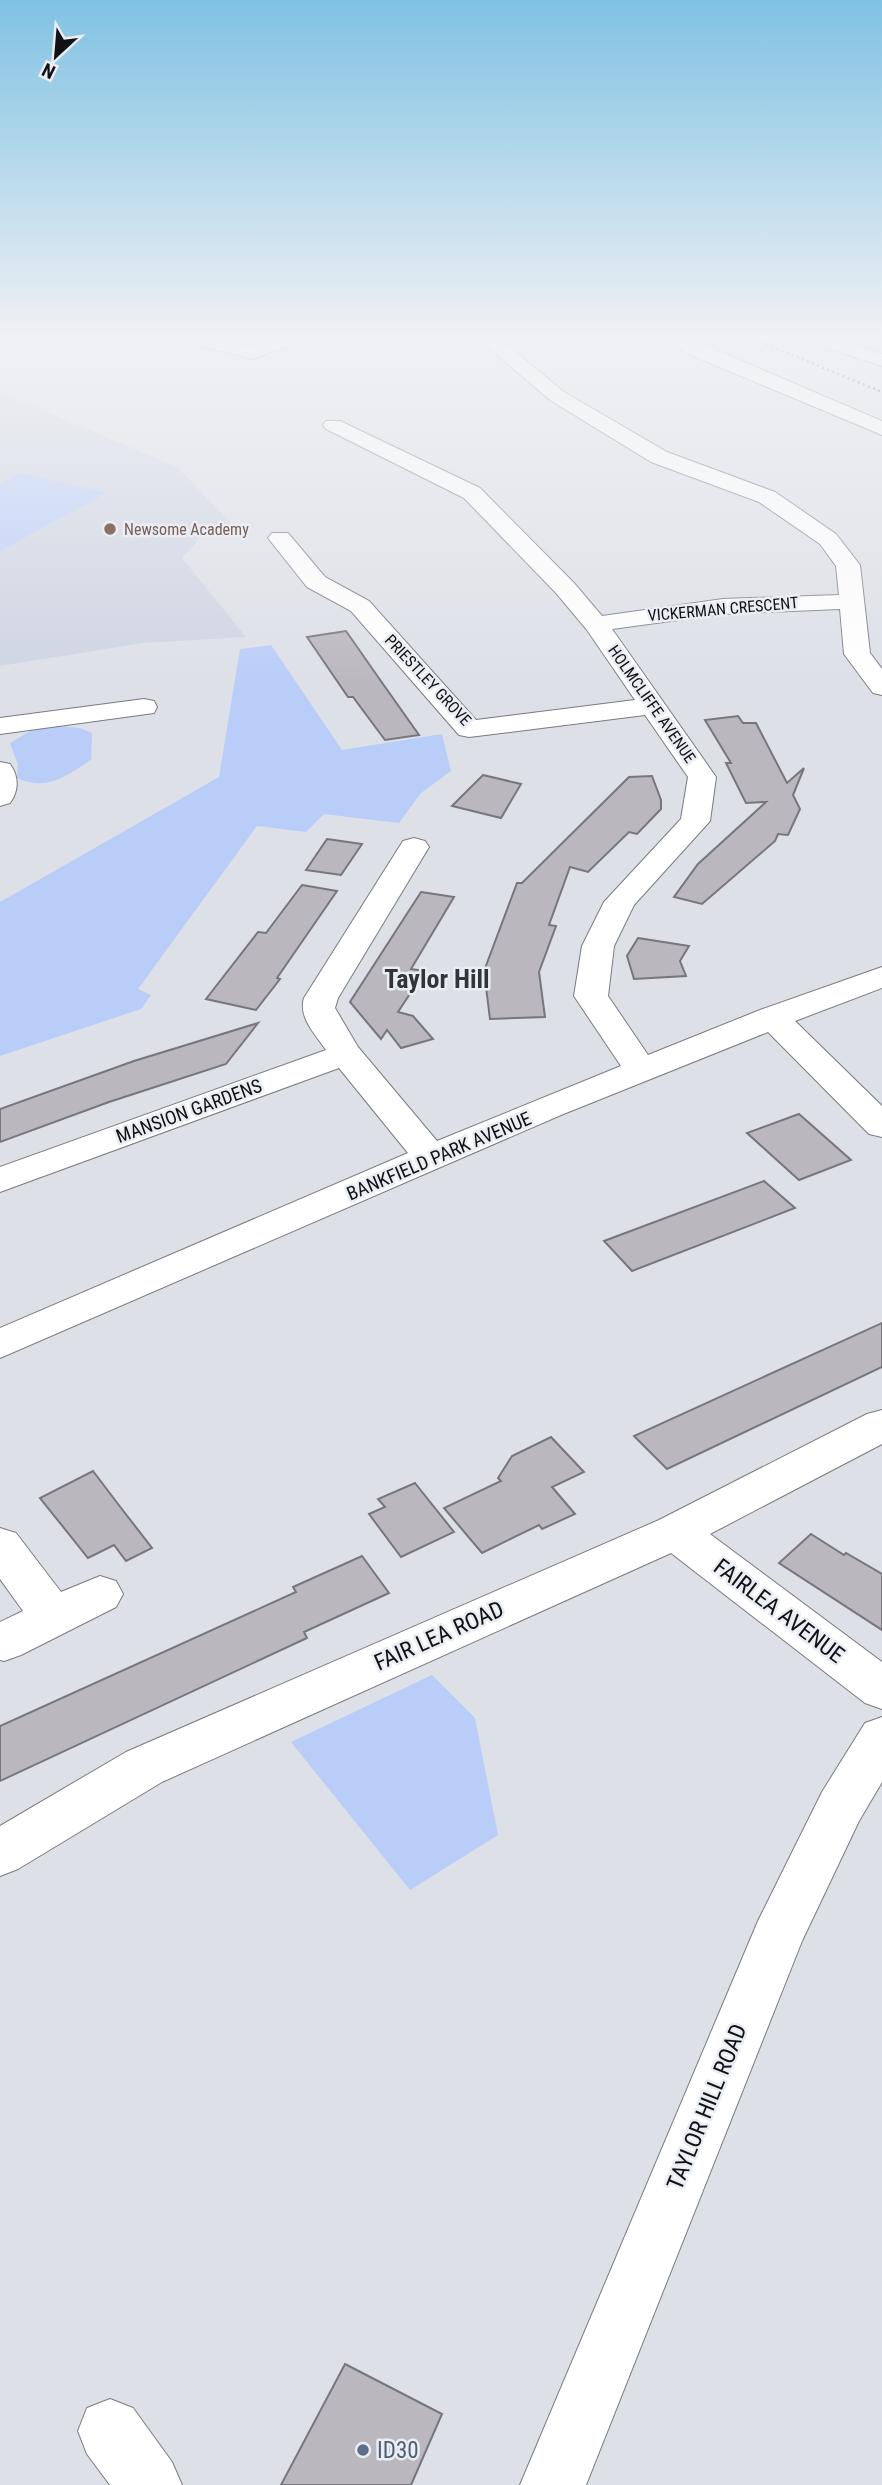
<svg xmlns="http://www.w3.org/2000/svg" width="882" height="2485" font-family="'Roboto Condensed',sans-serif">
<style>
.built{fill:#ced4e2}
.green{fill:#b9cdf9}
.building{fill:#bab7be;stroke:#78757c;stroke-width:2}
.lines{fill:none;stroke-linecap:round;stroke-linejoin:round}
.minor-casing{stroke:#797b82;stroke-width:2}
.minor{fill:#fff;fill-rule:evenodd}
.rail{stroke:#434548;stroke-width:2.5;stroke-dasharray:2 3.5;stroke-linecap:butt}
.education-dot{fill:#8d6e63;stroke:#eaedf4;stroke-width:2.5}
.service-dot{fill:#5c6f8a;stroke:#eaedf4;stroke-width:2.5}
.labels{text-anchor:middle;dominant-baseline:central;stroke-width:5;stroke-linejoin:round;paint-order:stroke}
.far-education-label{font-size:16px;fill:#785e54;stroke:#eaedf4;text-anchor:start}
.far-street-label{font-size:16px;fill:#101113;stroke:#eaedf4}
.street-label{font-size:19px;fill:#101113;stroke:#eaedf4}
.near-street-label{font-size:23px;fill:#101113;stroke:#eaedf4}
.near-service-label{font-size:23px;fill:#4e5e75;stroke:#eaedf4;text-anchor:start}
.district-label{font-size:26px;font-weight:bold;fill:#313439;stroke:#eaedf4}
</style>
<rect width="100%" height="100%" fill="#dde0e7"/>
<!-- built -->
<path class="built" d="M0,392L177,467L235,527L205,532L182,558L246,637L142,643L0,666Z"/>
<!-- green -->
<g class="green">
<path d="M21,473L106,493L0,551V484Z"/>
<path d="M271,645L342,750L442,734L451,771L421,793L399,823L324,814L306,832L257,826L138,989L151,995L141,1009L0,1056V902L219,777L240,649Z"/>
<path d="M57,726L80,728L92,733L91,760C66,776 47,792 17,778L18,765L10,743L34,729Z"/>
<path d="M432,1675L475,1718L498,1835L410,1890L291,1742Z"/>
</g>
<!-- building -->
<g class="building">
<path d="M346,631L383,684L419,735L385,740L353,697H348L307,637Z"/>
<path d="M738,716L743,723H756L787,783L804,768L793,795L800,809L788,835L778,834L775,841L702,904L674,897L698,864L766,802L746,803L726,763H731L705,720Z"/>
<path d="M483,775L521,784L501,818L452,806Z"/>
<path d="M652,776L661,800V809L637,834L629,832L588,872L570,867L549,925L556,926L539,972L545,1017L490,1019L484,971L517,883H522L629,777Z"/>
<path d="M327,839L362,844L341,875L306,870Z"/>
<path d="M302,885L337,891L277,978L280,979L256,1010L206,999L258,932L266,933Z"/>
<path d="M421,892L454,897L411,969L425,971L398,1012L413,1016L433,1039L401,1048L387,1030L381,1039L350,1002Z"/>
<path d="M638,938L689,946L680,961L686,976L634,979L627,956Z"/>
<path d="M258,1023L226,1064L109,1102L0,1142V1109L134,1061Z"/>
<path d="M799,1114L851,1160L799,1180L747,1133Z"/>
<path d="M764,1181L795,1208L632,1271L604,1241Z"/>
<path d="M882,1323V1367L667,1469L634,1436Z"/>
<path d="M551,1437L584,1472L552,1487L575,1514L542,1529L539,1525L482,1553L444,1508L501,1481L498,1478L512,1456Z"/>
<path d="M93,1471L118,1504L152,1548L126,1561L114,1545L88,1558L40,1498Z"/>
<path d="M415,1483L454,1532L401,1557L369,1514L385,1507L378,1499Z"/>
<path d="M811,1534L844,1555L846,1553L882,1574V1630L779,1563Z"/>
<path d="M362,1556L389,1593L304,1632L307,1638L0,1781V1726L296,1592L293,1587Z"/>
<path d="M345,2364L442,2414L411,2485H281Z"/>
</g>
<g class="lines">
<defs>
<g id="minor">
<path d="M192,338H215L251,347L274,338H301L298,342L253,359L193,344Z"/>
<path d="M477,338H499L564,392L667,452L775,492L836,534L860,565L870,653L882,669V695L873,693L844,654L840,609L723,614L612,629L716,777L710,821L634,905L614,946L608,996L648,1055L760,1010L882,967V988L795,1021L882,1106V1137L869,1134L768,1032L561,1115L0,1358V1328L408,1153L339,1068L0,1192V1167L326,1050C315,1034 298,1017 304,998L403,841L414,838L425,841L429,847L338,998L335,1008L358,1047L437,1141L621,1066L574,996L582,946L604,902L681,819L688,777L645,715L469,737L459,735L351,611L307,587L268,538L272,533H288L325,577L369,601L476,720L635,700L587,630L556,593L464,498L326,429L323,425L326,421H340L480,488L574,583L602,616L723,599L839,595L836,566L820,544L759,502L651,462L550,400Z"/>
<path d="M664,338H688L882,421V435L686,353Z"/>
<path d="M807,338H836L882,354V366L810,342Z"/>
<path d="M144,699L154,701L157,707L154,713L0,734V718Z"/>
<path d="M0,762L10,764C19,776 19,791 10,803L0,806Z"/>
<path d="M882,1410V1444L710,1534L882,1662V1709L865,1703L671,1553L162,1782L18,1869L0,1876V1826L126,1752L659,1520L867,1414Z"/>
<path d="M0,1528L16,1533L61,1592L100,1576L116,1581L123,1594L116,1607L21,1655L4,1661L0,1660V1622L23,1611L0,1579Z"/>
<path d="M882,1717V1782L859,1821L802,1941L586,2485H520L758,1921L822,1792L865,1723Z"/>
<path d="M110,2399L133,2408L172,2462L182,2485H110L87,2454L78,2431L87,2408Z"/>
</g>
</defs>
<!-- minor casing -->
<use href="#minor" class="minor-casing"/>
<!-- minor -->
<use href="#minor" class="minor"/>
<!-- rail -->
<path class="rail" d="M751,338L882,392"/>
</g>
<!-- sky -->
<linearGradient id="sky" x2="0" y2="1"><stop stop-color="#80c2e3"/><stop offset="0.49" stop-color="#f0f1f4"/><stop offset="1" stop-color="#f0f1f4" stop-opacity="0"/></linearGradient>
<rect width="882" height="686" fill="url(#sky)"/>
<!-- markers -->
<circle class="education-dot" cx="110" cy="529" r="7"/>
<circle class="service-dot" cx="363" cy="2450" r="7"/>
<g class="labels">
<!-- far-education labels -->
<g class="far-education-label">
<text x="124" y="529">Newsome Academy</text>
</g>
<!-- far-street labels -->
<g class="far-street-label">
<text transform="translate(723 609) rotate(-5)">VICKERMAN CRESCENT</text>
<text transform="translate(428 680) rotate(47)">PRIESTLEY GROVE</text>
<text transform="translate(652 704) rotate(55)">HOLMCLIFFE AVENUE</text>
</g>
<!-- street labels -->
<g class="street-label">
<text transform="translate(189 1111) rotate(-20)">MANSION GARDENS</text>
<text transform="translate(439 1156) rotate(-23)">BANKFIELD PARK AVENUE</text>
</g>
<!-- near-street labels -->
<g class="near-street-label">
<text transform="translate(779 1611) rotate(37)">FAIRLEA AVENUE</text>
<text transform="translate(439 1636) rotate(-24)">FAIR LEA ROAD</text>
<text transform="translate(707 2107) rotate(-68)">TAYLOR HILL ROAD</text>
</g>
<!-- near-service labels -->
<g class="near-service-label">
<text x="377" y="2450">ID30</text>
</g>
<!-- district labels -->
<g class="district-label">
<text x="437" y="979">Taylor Hill</text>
</g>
</g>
<!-- north arrow -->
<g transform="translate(56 56) rotate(206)" stroke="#eaedf4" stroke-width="5" paint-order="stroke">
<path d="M0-5L12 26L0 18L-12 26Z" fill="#101113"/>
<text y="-10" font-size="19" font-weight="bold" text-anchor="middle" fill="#101113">N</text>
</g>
</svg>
